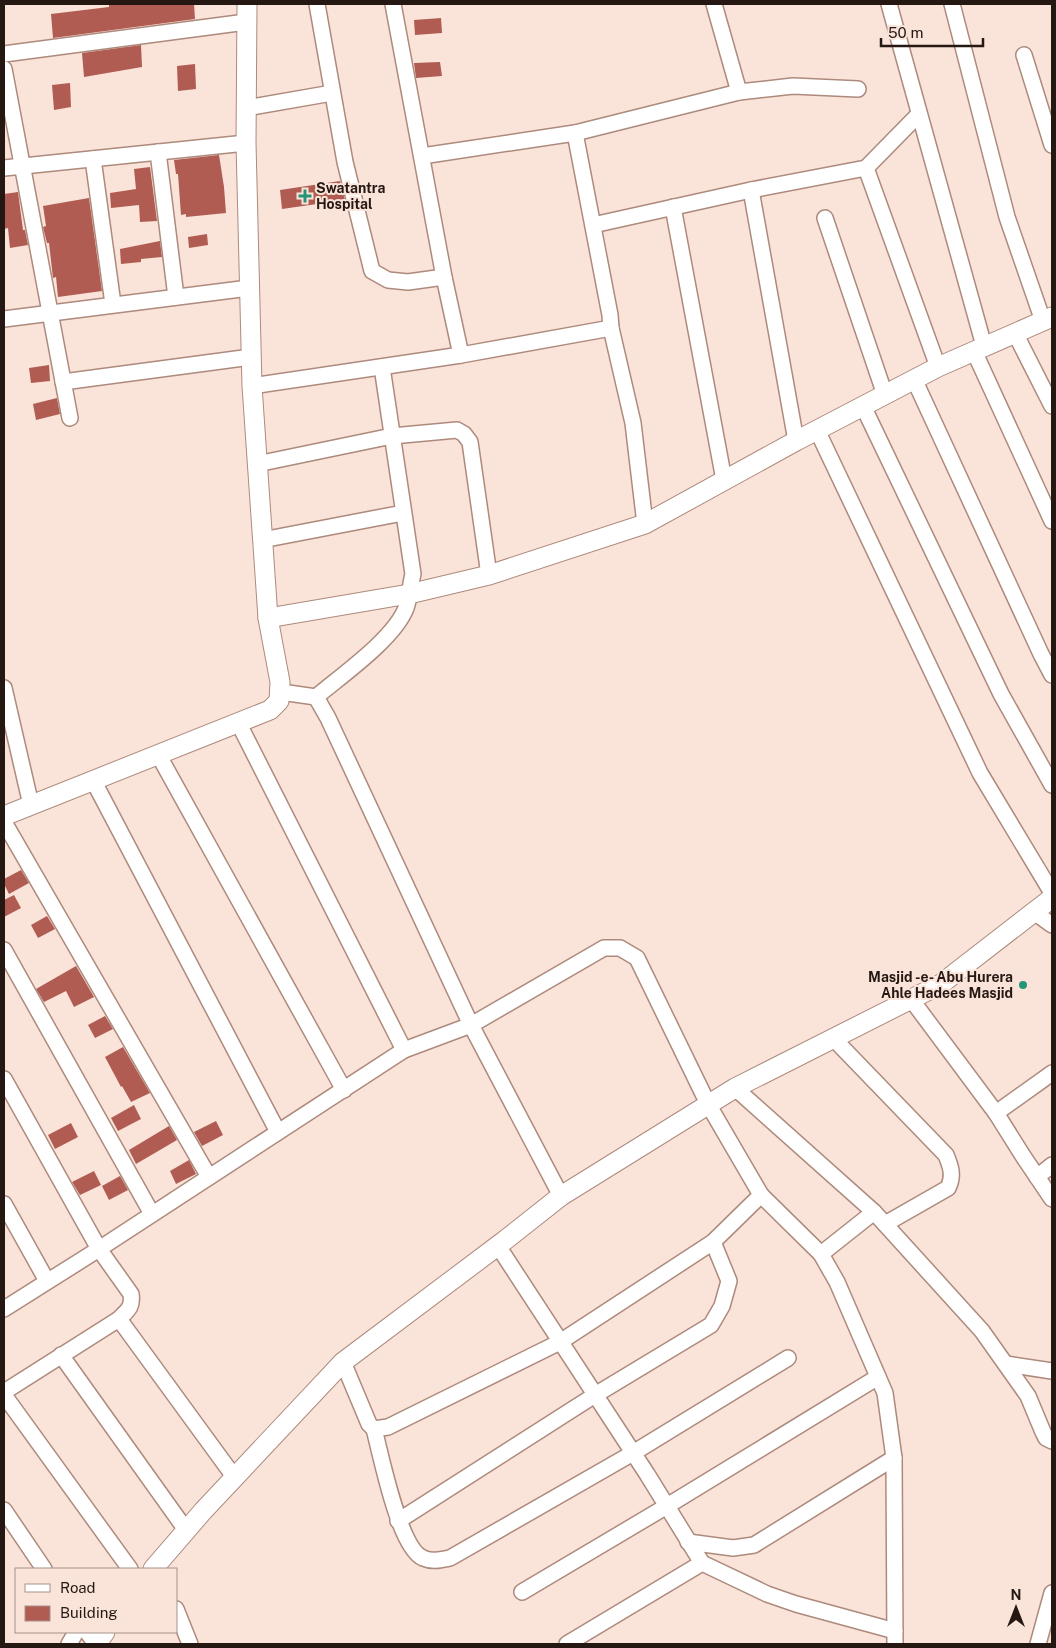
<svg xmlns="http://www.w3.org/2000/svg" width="1056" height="1648" font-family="'Public Sans',sans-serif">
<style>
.building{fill:#b15c52}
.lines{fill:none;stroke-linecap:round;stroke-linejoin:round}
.minor-casing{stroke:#ad8a7c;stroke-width:18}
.tertiary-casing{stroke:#ad8a7c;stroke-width:21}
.minor{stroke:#fff;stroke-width:15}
.tertiary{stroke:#fff;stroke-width:19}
.poi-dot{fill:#249577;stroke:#fae3d9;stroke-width:2}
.labels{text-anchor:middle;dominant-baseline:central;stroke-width:4;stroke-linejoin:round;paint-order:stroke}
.poi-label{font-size:14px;font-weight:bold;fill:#251813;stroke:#fae3d9;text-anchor:start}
</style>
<rect width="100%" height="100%" fill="#fae3d9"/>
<!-- building -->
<g class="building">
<path d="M109,4H194L195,19L53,38L51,14L109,7Z"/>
<path d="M441,18L442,33L415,35L414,20Z"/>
<path d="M141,45L142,67L84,77L82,53Z"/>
<path d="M440,62L442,76L416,78L414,63Z"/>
<path d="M195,64L196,89L178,91L177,66Z"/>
<path d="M70,83L71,107L54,110L52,85Z"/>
<path d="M219,155L224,187L226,213L186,217V214L181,215L178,174H176L174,160Z"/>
<path d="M150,167L157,221L140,222L139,205L111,208L110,193L136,189L134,169Z"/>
<path d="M340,181L345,200L282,209L280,190Z"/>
<path d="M18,192L23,230H25L28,245L10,248L8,228L4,229V194Z"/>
<path d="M89,198L102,291L58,297L56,277L53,278L49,243H47L43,227L46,226L43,206Z"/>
<path d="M207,234L208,245L189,248L188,237Z"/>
<path d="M160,241L162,257L141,259V262L121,264L120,249Z"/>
<path d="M49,365L50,381L31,383L29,368Z"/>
<path d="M57,398L60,414L36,420L33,404Z"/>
<path d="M21,870L29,883L9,894L4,884V879Z"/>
<path d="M14,895L21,908L4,917V900Z"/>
<path d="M47,916L55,929L38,938L31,925Z"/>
<path d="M76,966L94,997L74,1007L66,991L44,1002L36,989Z"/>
<path d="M105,1016L113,1029L95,1038L88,1025Z"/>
<path d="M123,1047L150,1093L131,1102L122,1086L121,1087L105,1057Z"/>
<path d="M134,1105L141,1119L118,1131L111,1118Z"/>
<path d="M216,1121L223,1135L202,1146L194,1132Z"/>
<path d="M71,1123L78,1137L55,1149L48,1135Z"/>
<path d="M169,1126L177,1140L136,1164L129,1150Z"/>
<path d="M189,1160L196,1174L176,1184L170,1171Z"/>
<path d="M94,1171L101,1185L80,1195L72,1182Z"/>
<path d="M120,1176L128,1190L109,1200L102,1186Z"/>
</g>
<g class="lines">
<defs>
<g id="minor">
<path d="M317,4L345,162L372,271L388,280L408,282L444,277"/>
<path d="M393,4L444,277L461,355"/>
<path d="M714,4L739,92"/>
<path d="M889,4L984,346"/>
<path d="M952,4L1007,217L1043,321"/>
<path d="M4,54L246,22"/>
<path d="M1024,55L1052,145"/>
<path d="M4,69L70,418"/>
<path d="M246,108L332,93"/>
<path d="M158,152L176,297"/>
<path d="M422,156L575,133L739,92L793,86L858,89"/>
<path d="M93,159L113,304"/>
<path d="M4,168L246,143"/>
<path d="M866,168L919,114"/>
<path d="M751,190L796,441"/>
<path d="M673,207L724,480"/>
<path d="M825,218L885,395"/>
<path d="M593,225L751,190L866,168L938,367"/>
<path d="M4,319L249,288"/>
<path d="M611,328L633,423L645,524"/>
<path d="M1015,333L1052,406"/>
<path d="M974,351L1052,521"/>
<path d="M914,379L1041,654L1052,675"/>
<path d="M63,382L251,357"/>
<path d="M252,386L461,355L611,328L610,315L575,133"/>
<path d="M863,406L1001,694L1052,785"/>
<path d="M817,430L980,773L1052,893"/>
<path d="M257,464L392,436L457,430L464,434L470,442L489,575"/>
<path d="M262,540L403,513"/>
<path d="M4,688L31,805"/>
<path d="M281,692L316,697L328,718L471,1025L561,1196"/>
<path d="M316,697C342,675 394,639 406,608C410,597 410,585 413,574L382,367"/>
<path d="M238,722L404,1050L471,1025L604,948H620L637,958L708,1104L761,1195L713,1242L560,1342L388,1427L374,1429L369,1424L343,1362"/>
<path d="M158,754L344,1090"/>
<path d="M93,780L278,1132"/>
<path d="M4,822L209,1177"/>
<path d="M1034,912L1052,925"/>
<path d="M4,950L152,1214"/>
<path d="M911,999L996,1113L1023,1156L1052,1199"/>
<path d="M833,1038L946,1155C951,1167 954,1176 948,1188L885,1224"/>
<path d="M4,1079L99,1249L131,1294C133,1307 128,1310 119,1319"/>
<path d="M735,1088L874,1212L982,1331L1028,1396L1043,1432L1046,1438L1052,1441"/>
<path d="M996,1113L1052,1073"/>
<path d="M1037,1177L1052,1165"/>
<path d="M761,1195L821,1254"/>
<path d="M4,1204L47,1281"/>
<path d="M874,1212L821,1254L837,1282L885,1393L894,1458L895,1644"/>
<path d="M498,1246L647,1474L702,1563"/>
<path d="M4,1309L99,1249L404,1050"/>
<path d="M61,1355L186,1530"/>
<path d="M1006,1364L1052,1371"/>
<path d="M4,1392L119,1319L235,1478"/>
<path d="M4,1395L130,1569"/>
<path d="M374,1429C381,1455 399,1548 423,1558C432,1562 440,1560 450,1558L633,1453L788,1358"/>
<path d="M4,1510L44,1569"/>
<path d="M398,1521L595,1395L711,1325L722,1306L729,1281L713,1242"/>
<path d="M688,1542L733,1548L754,1545L894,1458"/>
<path d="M522,1592L667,1506L878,1377"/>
<path d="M176,1609L190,1644"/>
<path d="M87,1632L96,1644"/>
<path d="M69,1644L76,1632"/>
<path d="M567,1644L702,1563L767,1594L796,1604L895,1631"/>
<path d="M1038,1644L1052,1593"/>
</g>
<g id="tertiary">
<path d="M268,618L409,594L489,575L645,524L796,441L938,367L1052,317"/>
<path d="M4,816L270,710L279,701L280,682L268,618L252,386L246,143L247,4"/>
<path d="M153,1569L203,1511L343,1362L504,1241L561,1196L735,1088L941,984L1052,898"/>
<path d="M97,1644L105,1632"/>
</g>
</defs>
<!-- minor casing -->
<use href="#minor" class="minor-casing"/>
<!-- tertiary casing -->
<use href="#tertiary" class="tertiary-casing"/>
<!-- minor -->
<use href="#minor" class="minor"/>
<!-- tertiary -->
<use href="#tertiary" class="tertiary"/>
</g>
<!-- markers -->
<g class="poi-dot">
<path d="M302.5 188.5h5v5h5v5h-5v5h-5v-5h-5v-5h5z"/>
<circle cx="1023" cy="985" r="5"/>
</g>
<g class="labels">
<!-- poi labels -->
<g class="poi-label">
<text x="316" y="188">Swatantra<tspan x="316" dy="16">Hospital</tspan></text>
<text x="1013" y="977" text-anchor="end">Masjid -e- Abu Hurera<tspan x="1013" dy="16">Ahle Hadees Masjid</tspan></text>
</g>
</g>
<!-- border -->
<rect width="1056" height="1648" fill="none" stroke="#251813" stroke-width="10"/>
<!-- legend -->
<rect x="15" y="1568" width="162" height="65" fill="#fae3d9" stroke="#a5928a"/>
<rect x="25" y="1584" width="25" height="8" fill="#ffffff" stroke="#a5928a"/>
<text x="60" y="1593" font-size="15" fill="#251813">Road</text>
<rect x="25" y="1606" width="25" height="15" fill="#b15c52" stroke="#a5928a"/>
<text x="60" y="1618" font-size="15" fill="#251813">Building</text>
<!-- north arrow -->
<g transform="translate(1016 1608)" stroke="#fae3d9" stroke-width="4" paint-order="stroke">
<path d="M0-4L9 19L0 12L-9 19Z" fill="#251813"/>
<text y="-8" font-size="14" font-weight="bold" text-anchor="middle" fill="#251813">N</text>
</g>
<!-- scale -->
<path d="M881 38v8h102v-8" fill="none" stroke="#251813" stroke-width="2.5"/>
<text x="888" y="38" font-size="15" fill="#251813" stroke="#fae3d9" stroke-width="4" paint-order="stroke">50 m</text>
</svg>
